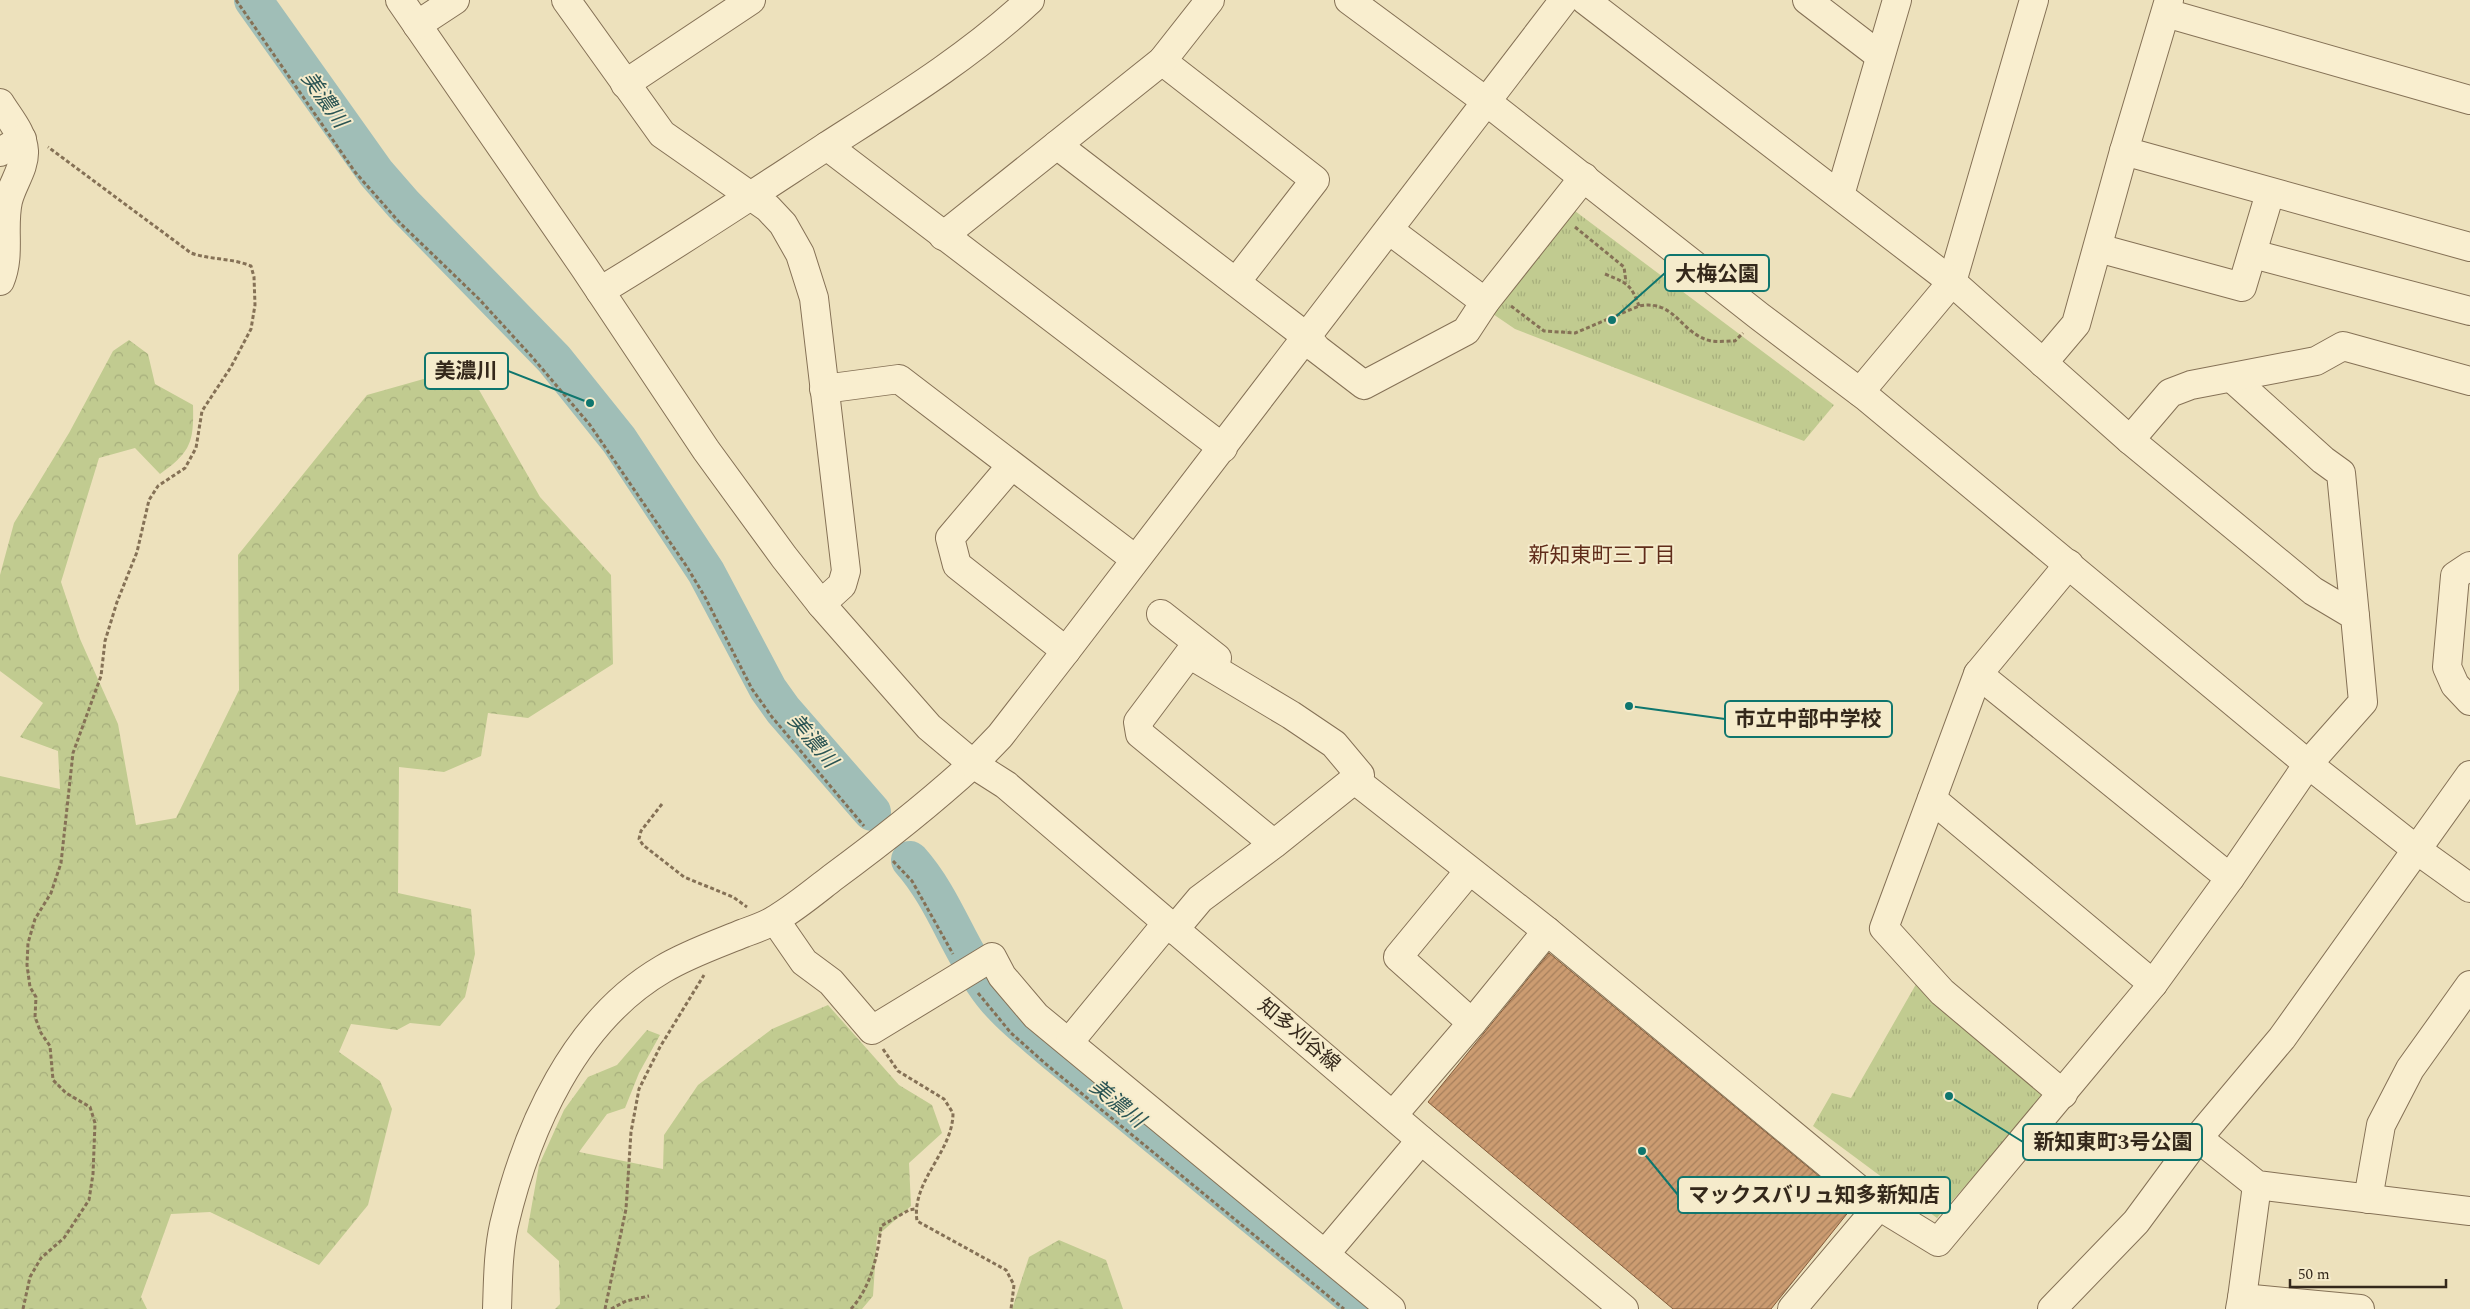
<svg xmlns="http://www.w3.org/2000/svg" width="2470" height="1309" font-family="Spectral,'Noto Sans JP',serif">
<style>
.grass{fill:url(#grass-tufts)}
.forest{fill:url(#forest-crowns)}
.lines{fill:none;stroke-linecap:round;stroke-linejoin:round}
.river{stroke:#a0beb7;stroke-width:38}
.building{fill:url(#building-hatch);stroke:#845c3b}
.minor-casing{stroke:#857156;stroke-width:30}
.path{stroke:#857156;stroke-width:3;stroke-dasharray:4 2.5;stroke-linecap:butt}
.minor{stroke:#f9eecf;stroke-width:28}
.labels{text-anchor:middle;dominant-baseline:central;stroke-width:4;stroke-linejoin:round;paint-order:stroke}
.street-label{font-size:20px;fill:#34281b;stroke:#f5ebcb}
.water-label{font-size:21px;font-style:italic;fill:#2a5453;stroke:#f5ebcb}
.neighbourhood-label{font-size:21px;fill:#602c1a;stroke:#f5ebcb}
.leader{fill:none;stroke:#0f766e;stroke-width:2}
.callout-dot{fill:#0f766e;stroke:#f5ebcb;stroke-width:2}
.callout{fill:#f5ebcb;stroke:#0f766e;stroke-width:2}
.callout-label{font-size:21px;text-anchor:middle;font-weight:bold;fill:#34281b}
</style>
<defs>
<pattern id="grass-tufts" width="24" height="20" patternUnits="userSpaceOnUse" patternTransform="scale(1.25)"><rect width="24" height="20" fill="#c1cb90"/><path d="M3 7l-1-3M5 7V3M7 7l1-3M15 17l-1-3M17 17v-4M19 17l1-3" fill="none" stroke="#a6ae7c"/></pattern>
<pattern id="forest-crowns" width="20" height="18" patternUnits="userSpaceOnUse" patternTransform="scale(1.25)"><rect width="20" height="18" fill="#c1cb90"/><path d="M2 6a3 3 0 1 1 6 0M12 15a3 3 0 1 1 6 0" fill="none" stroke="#a6ae7c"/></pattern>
<pattern id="building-hatch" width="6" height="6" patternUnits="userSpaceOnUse" patternTransform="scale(1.25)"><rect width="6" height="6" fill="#cc9c71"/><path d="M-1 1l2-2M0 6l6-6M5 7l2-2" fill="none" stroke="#a67f5c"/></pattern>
</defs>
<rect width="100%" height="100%" fill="#ede1bc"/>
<!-- grass -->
<g class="grass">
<path d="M1571,208L1834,405L1804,441L1515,329L1490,312Z"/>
<path d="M1919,979L2056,1083L1937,1218L1813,1126L1832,1093L1851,1098Z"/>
</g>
<!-- forest -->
<g class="forest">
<path d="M129,340L148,354L155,384L193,405C194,442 191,452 160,474L135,448L99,458L61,582L80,639L118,724L136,825L176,818L239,690L238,555L367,395L466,367L540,497L611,575L613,664L528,718L488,713L481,756L444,772L399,767L398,893L471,909L475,954L465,997L440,1026L410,1023L397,1030L351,1024L339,1052L380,1081L392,1109L368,1205L319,1265L210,1212L171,1214L141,1297L147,1309H0V776L60,789L58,751L20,737L43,703L0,671V575L14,523L69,433L113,351Z"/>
<path d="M828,1005L899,1085L932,1105L942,1133L909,1163L911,1206L877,1236L873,1296L862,1309H555L560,1304L559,1261L527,1232L539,1165L564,1110L588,1077L617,1065L647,1030L660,1035L639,1073L625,1108L607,1114L579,1152L663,1169L664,1135L698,1085L772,1029Z"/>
<path d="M1059,1240L1106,1260L1123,1309H1012L1029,1257Z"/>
</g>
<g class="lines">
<!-- river -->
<g class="river">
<path d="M253,0L376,173L403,204L554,359L619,440L706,572L768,689L783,710L872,812"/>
<path d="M910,860C943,897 957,944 985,984C1002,1010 1029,1030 1053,1051L1367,1309"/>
</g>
</g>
<!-- building -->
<path class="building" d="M1549,953L1854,1205L1771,1309H1673L1428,1102Z"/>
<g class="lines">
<defs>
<g id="minor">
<path d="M400,0L584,267L706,450L784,557L821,604L929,727L973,764C928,805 881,842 832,878C814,892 796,907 776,919C767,925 755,929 744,933C717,944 688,954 663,969C574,1021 527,1128 504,1225C498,1252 498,1281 497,1309"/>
<path d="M566,0L662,134L768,208L783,224L800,254L814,298L846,571L842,585L821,604"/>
<path d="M1349,0L1487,102L1759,316L1865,396L2308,764L2417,850L2470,888"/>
<path d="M1564,0L1066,651L1000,736L973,764L1006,785L1421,1140L1624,1309"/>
<path d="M1807,0L1880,56"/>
<path d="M2169,0L2124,151L2470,247"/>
<path d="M2166,13L2470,100"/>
<path d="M417,25L455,0"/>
<path d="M1162,61L1315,180L1236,282"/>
<path d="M625,84L751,0"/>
<path d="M0,103C9,118 23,133 24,151C25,168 12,184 8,201C2,228 11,255 0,281"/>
<path d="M1057,145L1307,337L1317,349L1364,385L1466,331L1485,302L1584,177"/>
<path d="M827,146L1223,448"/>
<path d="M0,152L22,139"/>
<path d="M1840,195L1897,0"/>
<path d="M1389,230L1485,302"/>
<path d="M943,236L1162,61L1210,0"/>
<path d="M2098,248L2242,287L2270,193"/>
<path d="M2253,254L2470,311"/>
<path d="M600,291C677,245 752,195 827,146C897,101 969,57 1030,0"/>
<path d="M2043,363L2076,324L2124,151"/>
<path d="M2232,378L2323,460L2341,473L2355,616"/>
<path d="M824,389L899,379L1135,559"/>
<path d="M1860,392L1952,282L2034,0"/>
<path d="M2130,440L2170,393L2191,385L2316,361L2343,346L2470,381"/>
<path d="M1011,466L950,538L957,565L1066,651"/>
<path d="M2470,566L2455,576L2447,667L2455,685L2470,701"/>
<path d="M1161,614L1217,658"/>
<path d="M1978,674L2230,878"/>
<path d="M1355,780L1547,931L1879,1206L1938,1242L2153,984L2230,878L2308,764L2363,702L2355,616L2313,591L2130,440L1952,282L1585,0"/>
<path d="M1932,799L2153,984"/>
<path d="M1469,871L1398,957L1472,1023"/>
<path d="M775,920L804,962L831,982L872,1030L992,957L1002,976L1036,1016L1391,1309"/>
<path d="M1174,930L1200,899L1274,844L1360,775L1334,744L1291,715L1189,654L1138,722L1140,734L1274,844"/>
<path d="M1070,1041L1167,923"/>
<path d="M2063,1094L1942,992L1884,928L1978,674L2069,564"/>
<path d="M1393,1115L1472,1023L1547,931"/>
<path d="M2198,1138L2257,1185L2470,1211"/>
<path d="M2368,1199L2381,1125L2410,1069L2470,985"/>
<path d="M1325,1254L1421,1140"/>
<path d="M2242,1298L2257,1185"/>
<path d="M1792,1309L1879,1206"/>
<path d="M2052,1309L2136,1222L2198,1138L2282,1038L2470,775"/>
<path d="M2240,1309L2242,1298L2360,1309"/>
</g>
</defs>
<!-- minor casing -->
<use href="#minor" class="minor-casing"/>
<!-- path -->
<g class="path">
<path d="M236,0L355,172L400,223L479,299L533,358L590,425L687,567L705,597L752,689L772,717L864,826"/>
<path d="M1575,227L1624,267L1626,282"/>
<path d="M1605,274C1627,283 1631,284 1639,306"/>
<path d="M1511,306L1544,331L1575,333L1639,306C1676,299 1680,334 1711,341C1719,342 1728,341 1735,341L1743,333"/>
<path d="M662,804L641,831L639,839L643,845L684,877L733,897L747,907"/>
<path d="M893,861L912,881L953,954"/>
<path d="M978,993L1011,1033L1047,1065L1344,1309"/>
<path d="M883,1049L898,1071L944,1099L953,1113C953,1152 911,1181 917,1221L1006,1270L1014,1285L1011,1309"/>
<path d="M23,1309L30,1277L41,1258L64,1238L89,1200L93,1174L95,1123L90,1107L66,1093L53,1080L50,1046L41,1033L35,1017L36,997L30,987L27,965L28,943L35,919L51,893L61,863L73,753L101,676L105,641L117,602L137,552L149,500L158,486L185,468L196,448L202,411L231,367L251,329L255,305L254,277L251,266C232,258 211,260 191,253L48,147"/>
<path d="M605,1309L626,1209L631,1132L639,1089L660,1047L704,975"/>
<path d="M611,1309L626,1301L649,1296"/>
<path d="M851,1309C871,1287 878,1255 881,1226L909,1210L915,1209"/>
</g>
<!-- minor -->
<use href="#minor" class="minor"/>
</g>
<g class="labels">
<!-- street labels -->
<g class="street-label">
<text transform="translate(1299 1035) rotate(40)">知多刈谷線</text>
</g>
<!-- water labels -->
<g class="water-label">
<text transform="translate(324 100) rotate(55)">美濃川</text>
<text transform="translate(812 741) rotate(50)">美濃川</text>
<text transform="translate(1117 1104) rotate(39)">美濃川</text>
</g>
<!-- neighbourhood labels -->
<g class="neighbourhood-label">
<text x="1602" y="556">新知東町三丁目</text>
</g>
</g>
<!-- callouts -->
<path class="leader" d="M1612 320L1665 273M590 403L508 371M1629 706L1725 719M1949 1096L2023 1142M1642 1151L1678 1195"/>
<g class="callout-dot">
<circle cx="1612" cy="320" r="5"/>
<circle cx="590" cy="403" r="5"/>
<circle cx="1629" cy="706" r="5"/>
<circle cx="1949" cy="1096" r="5"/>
<circle cx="1642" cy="1151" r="5"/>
</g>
<g class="callout">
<rect x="1665" y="255" width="104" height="36" rx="5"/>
<rect x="425" y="353" width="83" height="36" rx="5"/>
<rect x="1725" y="701" width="167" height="36" rx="5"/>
<rect x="2023" y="1124" width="179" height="36" rx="5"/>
<rect x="1678" y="1177" width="272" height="36" rx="5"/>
</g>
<g class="callout-label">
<text x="1717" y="281">大梅公園</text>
<text x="466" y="378">美濃川</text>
<text x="1808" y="726">市立中部中学校</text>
<text x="2113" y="1149">新知東町3号公園</text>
<text x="1814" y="1202">マックスバリュ知多新知店</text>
</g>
<!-- scale -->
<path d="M2290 1279v8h156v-8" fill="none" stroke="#34281b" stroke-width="2.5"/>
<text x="2298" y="1279" font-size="15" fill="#34281b" stroke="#f5ebcb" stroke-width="4" paint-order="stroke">50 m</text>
</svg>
